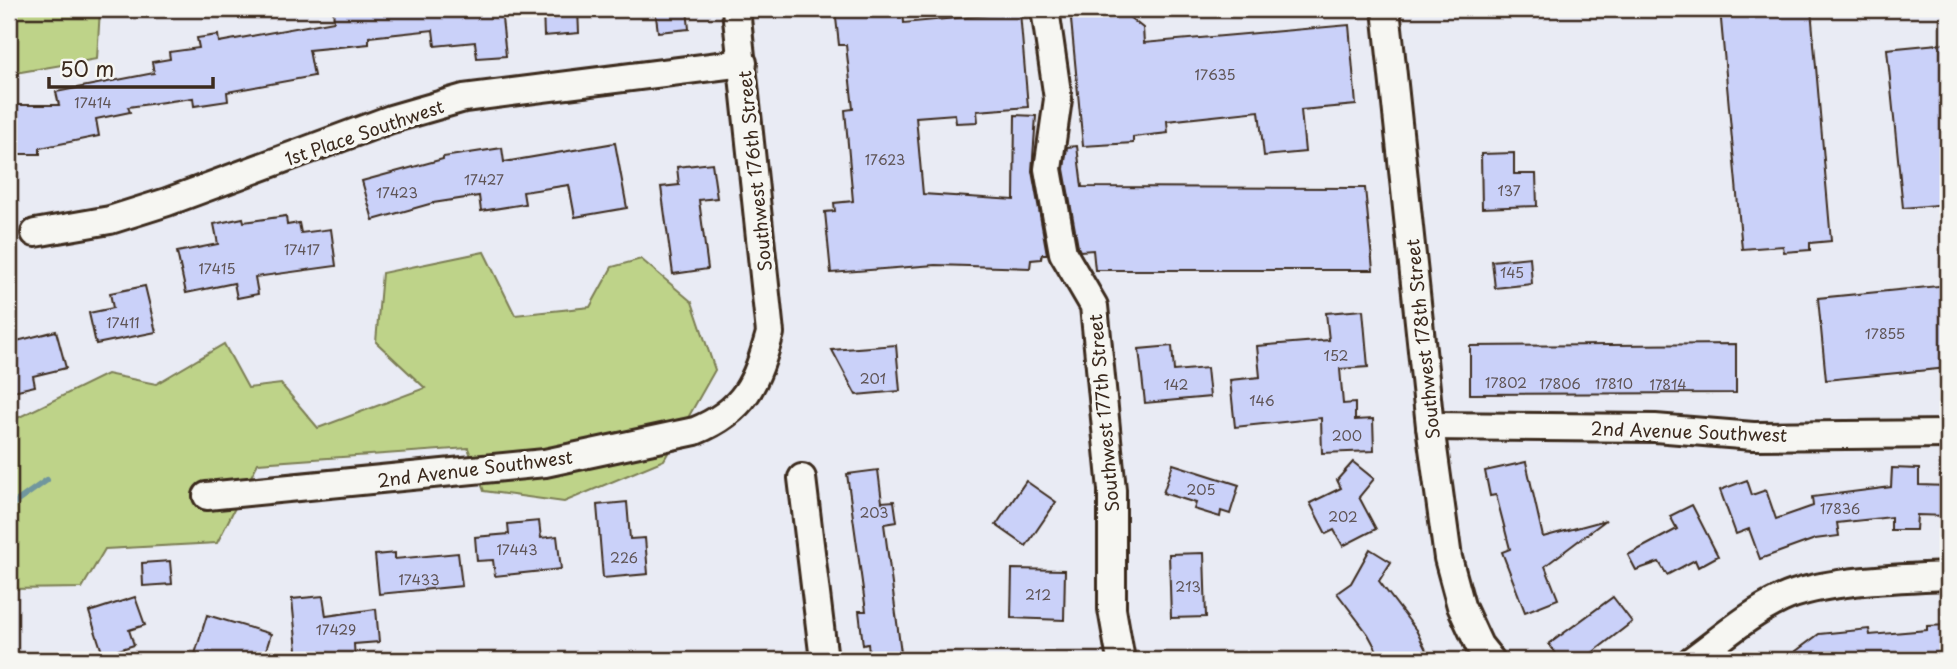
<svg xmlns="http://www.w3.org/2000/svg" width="1957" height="669" font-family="'Playpen Sans',sans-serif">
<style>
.green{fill:#bed389;stroke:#7c7e54;stroke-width:2}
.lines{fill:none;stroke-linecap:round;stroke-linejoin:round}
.stream{stroke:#70969e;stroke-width:6}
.building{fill:#cad1f9;stroke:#3b2a1e;stroke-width:2}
.street-casing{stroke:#3b2a1e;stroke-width:32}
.street{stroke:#f6f6f2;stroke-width:26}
.labels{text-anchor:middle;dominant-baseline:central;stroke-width:7;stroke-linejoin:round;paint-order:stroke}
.number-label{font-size:14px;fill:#5f5455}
.street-label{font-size:18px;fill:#3b2a1e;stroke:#f6f6f2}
</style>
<rect width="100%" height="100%" fill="#e9ebf4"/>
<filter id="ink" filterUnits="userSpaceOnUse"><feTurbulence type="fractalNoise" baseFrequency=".0143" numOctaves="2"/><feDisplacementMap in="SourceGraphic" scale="14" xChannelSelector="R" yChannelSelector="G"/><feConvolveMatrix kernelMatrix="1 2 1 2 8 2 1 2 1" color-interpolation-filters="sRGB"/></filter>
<g filter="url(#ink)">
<!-- green -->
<g class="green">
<path d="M9,9H100L97,59L9,74Z"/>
<path d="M484,252L515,315L590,307L612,267L641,259L692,302L715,370L664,460L564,502L484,491L468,448L258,463L217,543L105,549L82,588L9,589V422L107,374L156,384L224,344L248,388L281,384L318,428L425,388L376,342L382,273Z"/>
</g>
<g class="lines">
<!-- stream -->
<path class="stream" d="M9,507L47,480"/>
</g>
<!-- building -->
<g class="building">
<path d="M333,9H501L506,56L477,58L475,42L435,46L433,30L369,37V44L309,50L314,76L227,92L228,101L194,106L193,98L128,107L130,112L96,119L99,136L40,148V154H11L9,105H59L56,92L154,73L152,62L170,59L169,52L199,48L197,38L218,35L219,42L334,21Z"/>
<path d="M543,9H578L579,33L544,36Z"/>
<path d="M655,9H687L689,29L658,32Z"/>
<path d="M835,9H903L904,23L1020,12L1028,107L977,111L978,122L956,123L955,114L916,117L923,194L1014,200L1015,115L1036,116L1032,171L1047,254H1042L1041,259L1031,260L1030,268L935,265L831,273L825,212L835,211L834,203L853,201L845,110L853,109L846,45H839Z"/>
<path d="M1070,9H1119L1143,28L1144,43L1349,25L1356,105L1301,110L1305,152L1264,156L1259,111L1167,121L1168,133L1133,137V143L1083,146Z"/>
<path d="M1720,9H1811L1831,241L1810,243V250L1784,252L1783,246L1742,249Z"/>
<path d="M1948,43V204L1903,208L1887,49Z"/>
<path d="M615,143L627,208L575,217L569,185L523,192L525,204L481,211L479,196L433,203L373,220L362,181L443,159V157L502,148L504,162Z"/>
<path d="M1077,146L1082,187L1365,188L1373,270H1095L1093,250L1080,251L1078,247L1064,169L1067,147Z"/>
<path d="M1514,153V174H1536L1537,206L1482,208L1481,154Z"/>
<path d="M712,163L717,198L699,200L708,269L673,274L661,187L679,185L677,167Z"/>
<path d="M286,216L287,225L299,223L301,233L331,229L336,266L255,277L258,294L237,298L234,283L186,293L177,252L218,244L214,224L243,218L244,222Z"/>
<path d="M1530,257L1532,284L1495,288L1492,261Z"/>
<path d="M1948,285V368L1826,380L1818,298Z"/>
<path d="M145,286L156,332L96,344L89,313L113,308L110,293Z"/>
<path d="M1363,310L1368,367L1340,369L1343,404L1355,403V420L1373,419L1374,451L1322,453L1321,418L1235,427L1230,380L1260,377L1257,346L1329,340L1326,313Z"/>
<path d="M56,331L66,368L33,376L35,386L9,392V343Z"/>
<path d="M1736,344V393L1470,394V346Z"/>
<path d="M896,345L900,391L856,395L832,350Z"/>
<path d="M1172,346L1174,371L1207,368L1210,397L1145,403L1139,349Z"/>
<path d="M1353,462L1374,479L1359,497L1376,529L1343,546L1334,530L1326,534L1310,503L1341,488L1337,480Z"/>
<path d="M1526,462L1543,537L1606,520L1545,566L1558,599L1525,612L1502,552L1510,549L1496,495L1490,496L1485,471Z"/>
<path d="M1173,464L1239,485L1230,514L1221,511L1220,517L1194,509L1196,503L1163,493Z"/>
<path d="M1892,468L1919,469V485L1948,486V516L1917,515L1916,530H1891V517L1837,523L1839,536L1815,539L1760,559L1749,529L1736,534L1720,490L1747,480L1752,495L1766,490L1776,519L1813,506L1812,497L1891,487Z"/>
<path d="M878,470L882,502L894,501L897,522L884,524L902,660H870L868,644L863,645L859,611H866L847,474Z"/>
<path d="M1026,481L1056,502L1026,546L996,525Z"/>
<path d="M627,502L630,539L645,538L648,574L603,578L597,505Z"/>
<path d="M1692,505L1718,556L1698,567L1695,560L1667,575L1659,562L1636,570L1628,555L1677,529L1670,516Z"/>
<path d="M539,521L541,538L557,536L561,569L495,576L493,560L477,561L475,537L509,534L508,524Z"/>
<path d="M1370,549L1391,562L1379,581L1416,630L1426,650L1420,654L1424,660H1382L1368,634L1337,593L1351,583Z"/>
<path d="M395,553V559L458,553L462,586L379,594L375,555Z"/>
<path d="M1204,553L1206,617L1171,618L1169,554Z"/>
<path d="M170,561L172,584L143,586L142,563Z"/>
<path d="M1012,569L1065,570L1064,620L1011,618Z"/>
<path d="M323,596L326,616L376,609L379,642L354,644L355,660H298L292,599Z"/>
<path d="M135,597L145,625L129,630L134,645L103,655L89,612Z"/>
<path d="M1613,597L1632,622L1583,660H1561L1549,644Z"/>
<path d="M207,615L271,634L263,660H215L195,654Z"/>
<path d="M1948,625V660H1784L1819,634L1869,629L1870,635L1927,630V626Z"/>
</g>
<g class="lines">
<defs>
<g id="street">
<path d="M1045,9L1058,99L1048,169L1063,253L1094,306L1112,490V609L1121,660"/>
<path d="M1386,9L1430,426L1448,558L1461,606L1479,645L1491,660"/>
<path d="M35,233L110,220L167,202L391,119L464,98L743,63"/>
<path d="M1430,426L1655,428L1753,436L1948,434"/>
<path d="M802,478L824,660"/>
<path d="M207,496L545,463L695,431C746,410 756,383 770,333L736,9"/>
<path d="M1692,660C1721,639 1749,614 1781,599C1821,580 1904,578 1948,576"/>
</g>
</defs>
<!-- street casing -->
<use href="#street" class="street-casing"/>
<!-- street -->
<use href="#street" class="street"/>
</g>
</g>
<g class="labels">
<!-- number labels -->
<g class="number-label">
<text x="1215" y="74">17635</text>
<text x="93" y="102">17414</text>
<text x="885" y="159">17623</text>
<text x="484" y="179">17427</text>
<text x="1509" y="190">137</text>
<text x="397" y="192">17423</text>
<text x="302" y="249">17417</text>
<text x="217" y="268">17415</text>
<text x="1512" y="272">145</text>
<text x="123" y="322">17411</text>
<text x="1885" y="333">17855</text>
<text x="1336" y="355">152</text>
<text x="873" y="378">201</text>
<text x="1506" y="382">17802</text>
<text x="1560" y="383">17806</text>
<text x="1614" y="383">17810</text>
<text x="1176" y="384">142</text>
<text x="1668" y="384">17814</text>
<text x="1262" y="400">146</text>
<text x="1347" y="435">200</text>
<text x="1201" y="489">205</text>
<text x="1840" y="508">17836</text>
<text x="874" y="512">203</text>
<text x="1343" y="516">202</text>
<text x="517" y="549">17443</text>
<text x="624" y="557">226</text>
<text x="419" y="579">17433</text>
<text x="1188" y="586">213</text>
<text x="1038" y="594">212</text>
<text x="336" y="629">17429</text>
</g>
<!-- street labels -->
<g class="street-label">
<text transform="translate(364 132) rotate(-19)">1st Place Southwest</text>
<text transform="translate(754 171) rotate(-96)">Southwest 176th Street</text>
<text transform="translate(1422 339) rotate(-96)">Southwest 178th Street</text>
<text transform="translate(1103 413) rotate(-95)">Southwest 177th Street</text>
<text transform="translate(1689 431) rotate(2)">2nd Avenue Southwest</text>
<text transform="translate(475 468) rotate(-7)">2nd Avenue Southwest</text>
</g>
</g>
<!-- margin -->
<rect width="1957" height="669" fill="none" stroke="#f6f6f2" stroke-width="35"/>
<rect x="18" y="18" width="1922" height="634" fill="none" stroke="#3b2a1e" stroke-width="2.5" filter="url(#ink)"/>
<!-- scale -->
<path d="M49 77v10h164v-10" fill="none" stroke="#3b2a1e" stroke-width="3.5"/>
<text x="60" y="77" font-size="21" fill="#3b2a1e" stroke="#f6f6f2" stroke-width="5" paint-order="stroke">50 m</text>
</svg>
